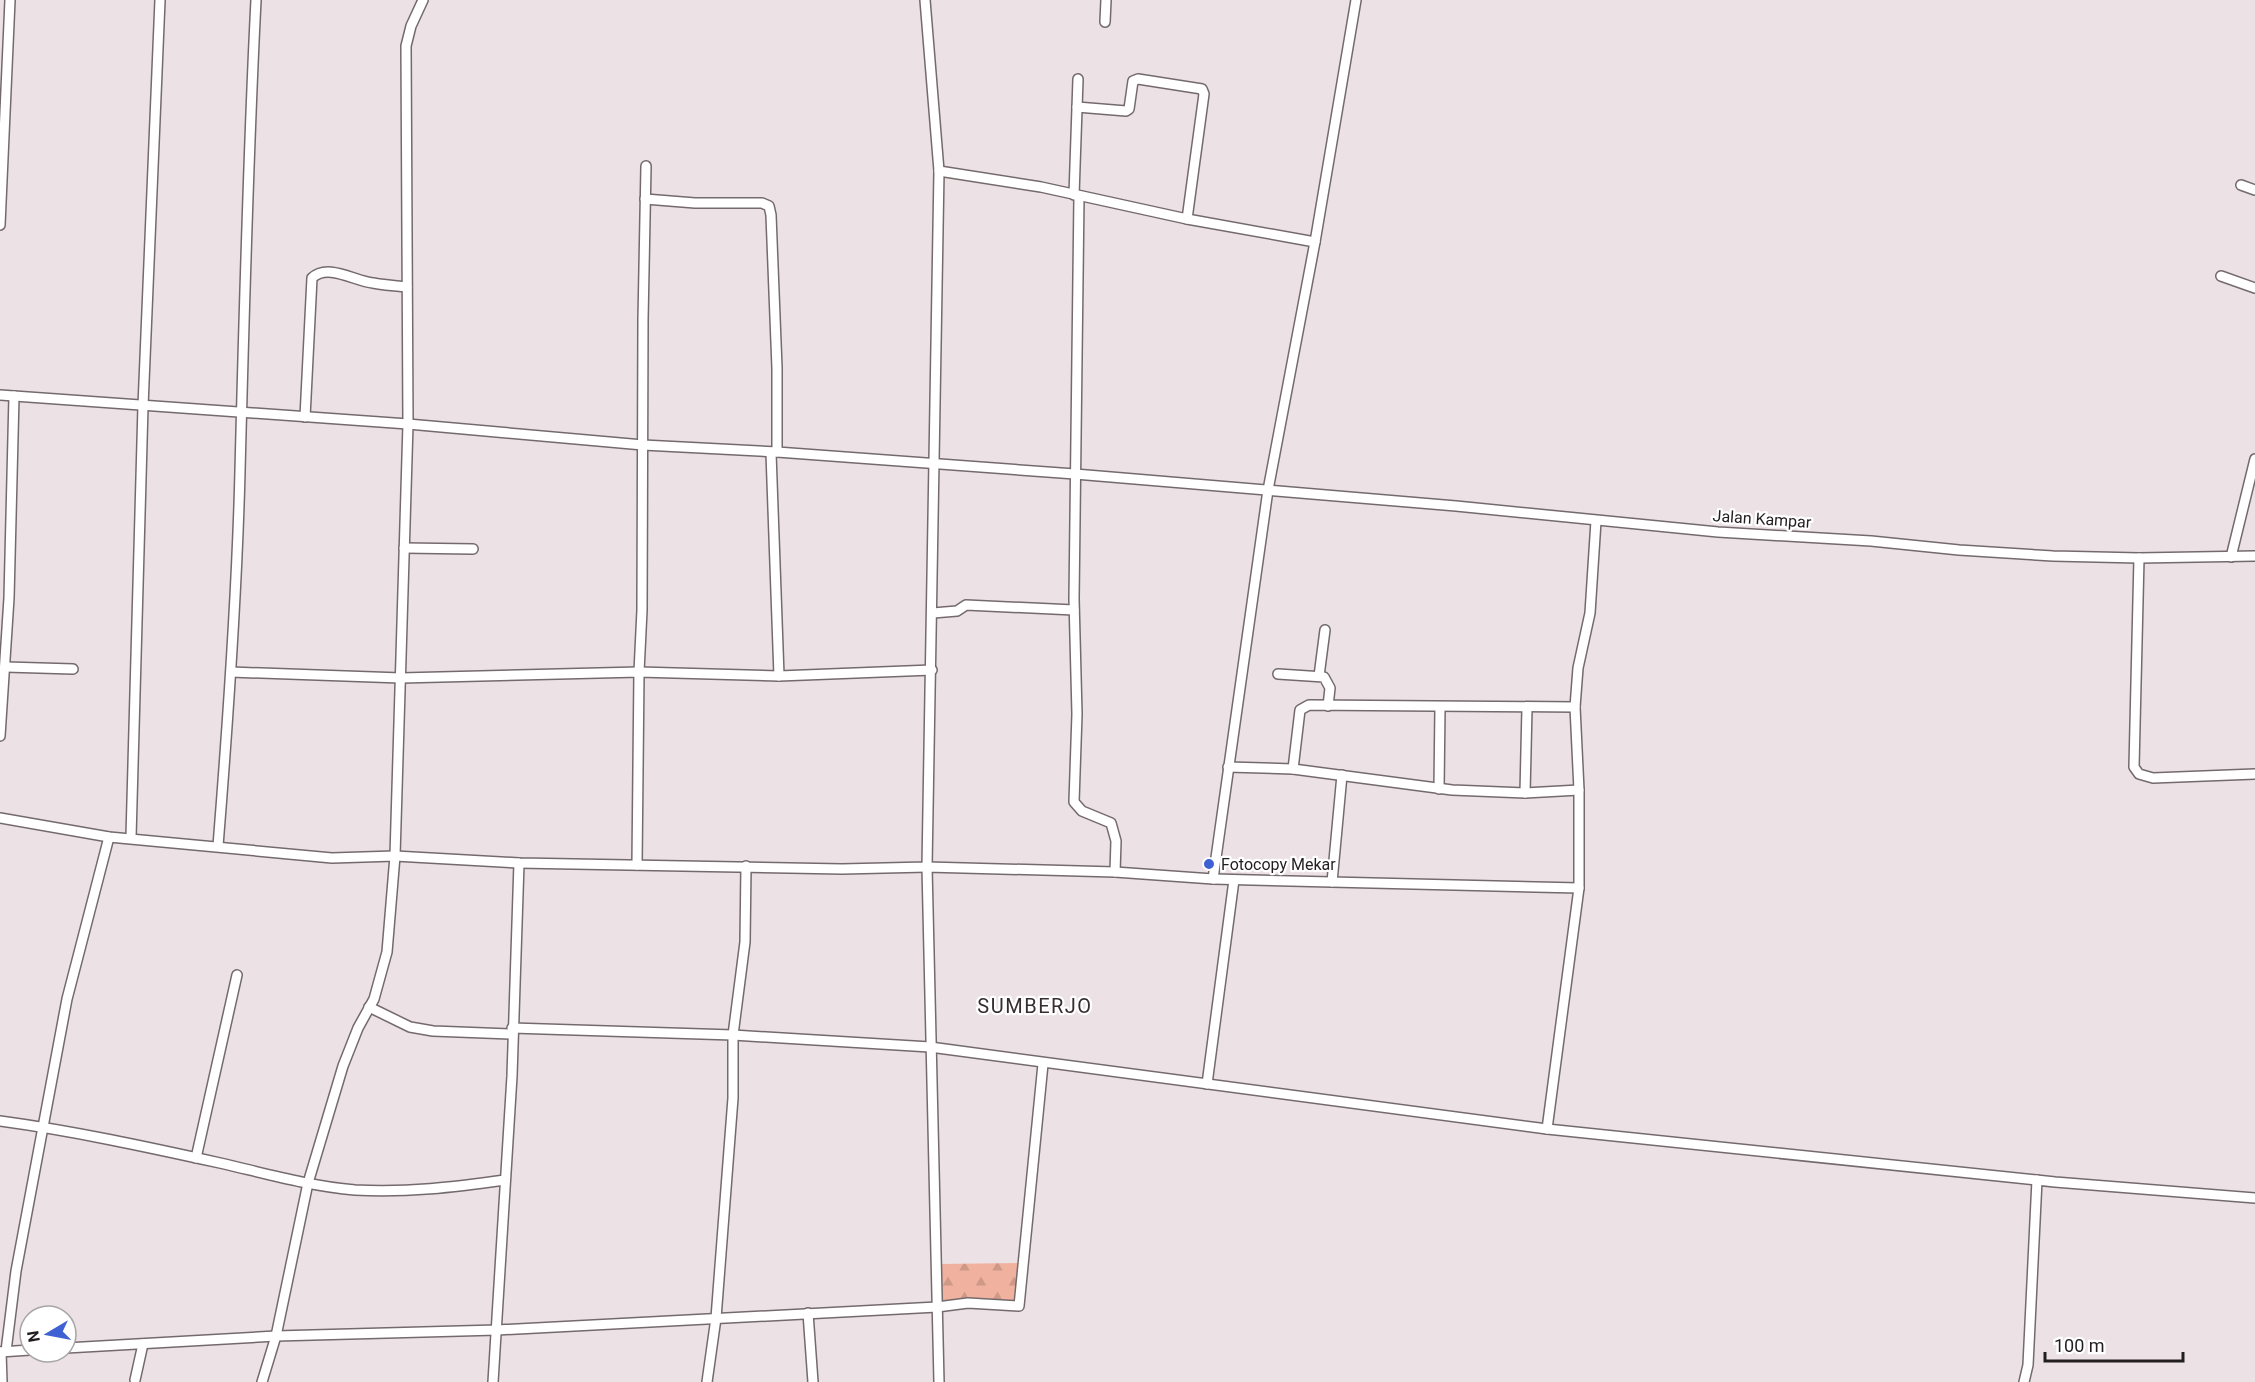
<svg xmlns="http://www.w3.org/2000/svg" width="2255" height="1382" font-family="Roboto,sans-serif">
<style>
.forest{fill:url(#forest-firs)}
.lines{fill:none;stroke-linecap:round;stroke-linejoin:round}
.minor-casing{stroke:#746a6c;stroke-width:12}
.minor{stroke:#fff;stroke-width:9}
.poi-dot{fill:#3e61d3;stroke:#fff;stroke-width:2}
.labels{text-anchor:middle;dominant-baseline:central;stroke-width:4.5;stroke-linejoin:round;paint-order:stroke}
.street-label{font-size:16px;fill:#221e1f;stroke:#fff}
.poi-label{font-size:16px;fill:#221e1f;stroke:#fff;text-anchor:start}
.quarter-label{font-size:20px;letter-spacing:1.5px;fill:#352d2f;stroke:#fff}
</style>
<defs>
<pattern id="forest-firs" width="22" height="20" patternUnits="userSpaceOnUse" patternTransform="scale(1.5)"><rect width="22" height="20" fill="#f0b29f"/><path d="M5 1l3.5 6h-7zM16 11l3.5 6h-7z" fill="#ce9988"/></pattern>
</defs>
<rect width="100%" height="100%" fill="#ece1e4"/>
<!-- forest -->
<path class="forest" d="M1018,1263L1020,1264L1016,1303L941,1305L939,1264Z"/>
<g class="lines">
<defs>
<g id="minor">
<path d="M1105,22L1106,0"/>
<path d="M1077,107L1126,111L1129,109L1133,81L1138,79L1202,89L1204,94L1187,219"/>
<path d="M939,171L1041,187L1187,219L1315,242"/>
<path d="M2241,185L2255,190"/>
<path d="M1074,195L1078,79"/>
<path d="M1079,196L1074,599L1077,714L1074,802L1082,811L1111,823L1116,841L1115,872"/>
<path d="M645,199L695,203H762L769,206L771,215L777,368V452"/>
<path d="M0,225L10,0"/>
<path d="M2221,276L2255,288"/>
<path d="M0,395L408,424L643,445L777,452L1075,474L1456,506L1718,532L1871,541L1959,550L2053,556L2139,558L2255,556"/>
<path d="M305,417L312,278C328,263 354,281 373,283C384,285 396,286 407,287"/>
<path d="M771,453L779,676"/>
<path d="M404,548L473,549"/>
<path d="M2231,557L2255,459"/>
<path d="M2139,558L2134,767L2139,774L2153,778L2255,774"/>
<path d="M933,613L957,611L966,605L1074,610"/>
<path d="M6,667L73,669"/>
<path d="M231,672L401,678L639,672L779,676L932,670"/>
<path d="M1278,674L1324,677L1330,688L1328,706"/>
<path d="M1319,676L1325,630"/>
<path d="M0,736L9,598L14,396"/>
<path d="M1228,767L1293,769L1452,790L1525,793L1579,790"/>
<path d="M1293,769L1300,710L1309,705L1575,707"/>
<path d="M1439,789L1440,707"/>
<path d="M1525,793L1527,708"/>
<path d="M0,818L109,837L332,858L395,856L519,863L842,869L927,867L939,171L925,0"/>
<path d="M131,837L143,406L160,0"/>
<path d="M218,846C228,721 237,596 240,471C244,314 248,157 256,0"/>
<path d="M637,865L639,672L642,610L643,320L646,166"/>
<path d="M1213,879L1579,888"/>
<path d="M1332,882L1342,775"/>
<path d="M369,1007L410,1027L433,1031L512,1034"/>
<path d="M512,1028L733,1035L930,1047L1547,1129L2055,1182L2255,1198"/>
<path d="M1207,1084L1234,880"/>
<path d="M0,1121C74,1131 147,1147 220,1163C264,1173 309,1186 355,1190C406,1193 455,1187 505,1180"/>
<path d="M1547,1129L1579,888V790L1575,707L1578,668L1590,613L1596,521"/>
<path d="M196,1158L237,975"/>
<path d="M808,1313L813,1382"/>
<path d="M66,1348L276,1336L497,1330L937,1307L968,1303L1019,1306L1043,1064"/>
<path d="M6,1351L16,1271L67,999L109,837"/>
<path d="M0,1352L30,1350"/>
<path d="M1,1352L2,1382"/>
<path d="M135,1380L143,1344"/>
<path d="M262,1382L276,1336L308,1183L343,1066L358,1028L374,999L387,952L395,856L408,424L406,46L411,26L423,0"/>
<path d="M493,1382L512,1076L519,863"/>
<path d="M707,1382L716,1318L733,1098V1035L745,942L746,866"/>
<path d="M939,1382L927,867L1115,872L1213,879L1268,490L1315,242L1356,0"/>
<path d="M2024,1382L2028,1365L2037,1180"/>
</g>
</defs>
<!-- minor casing -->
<use href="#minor" class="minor-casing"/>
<!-- minor -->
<use href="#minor" class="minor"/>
</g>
<!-- markers -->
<circle class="poi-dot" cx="1209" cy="864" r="6"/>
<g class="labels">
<!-- street labels -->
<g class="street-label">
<text transform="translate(1762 519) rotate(4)">Jalan Kampar</text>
</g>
<!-- poi labels -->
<g class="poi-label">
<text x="1221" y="864">Fotocopy Mekar</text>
</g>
<!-- quarter labels -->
<g class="quarter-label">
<text x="1035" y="1006">SUMBERJO</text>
</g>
</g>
<!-- north arrow -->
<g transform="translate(48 1334) rotate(260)"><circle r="28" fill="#ffffff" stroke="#a7a5a5" stroke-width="1.5"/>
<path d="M0-4.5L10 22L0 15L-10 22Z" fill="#3e61d3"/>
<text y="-9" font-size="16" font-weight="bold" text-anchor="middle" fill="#221e1f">N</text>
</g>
<!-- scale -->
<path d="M2045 1352v9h138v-9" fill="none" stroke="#221e1f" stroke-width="3"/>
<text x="2054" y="1352" font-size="18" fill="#221e1f" stroke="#ffffff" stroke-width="4.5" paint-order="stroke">100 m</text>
</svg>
